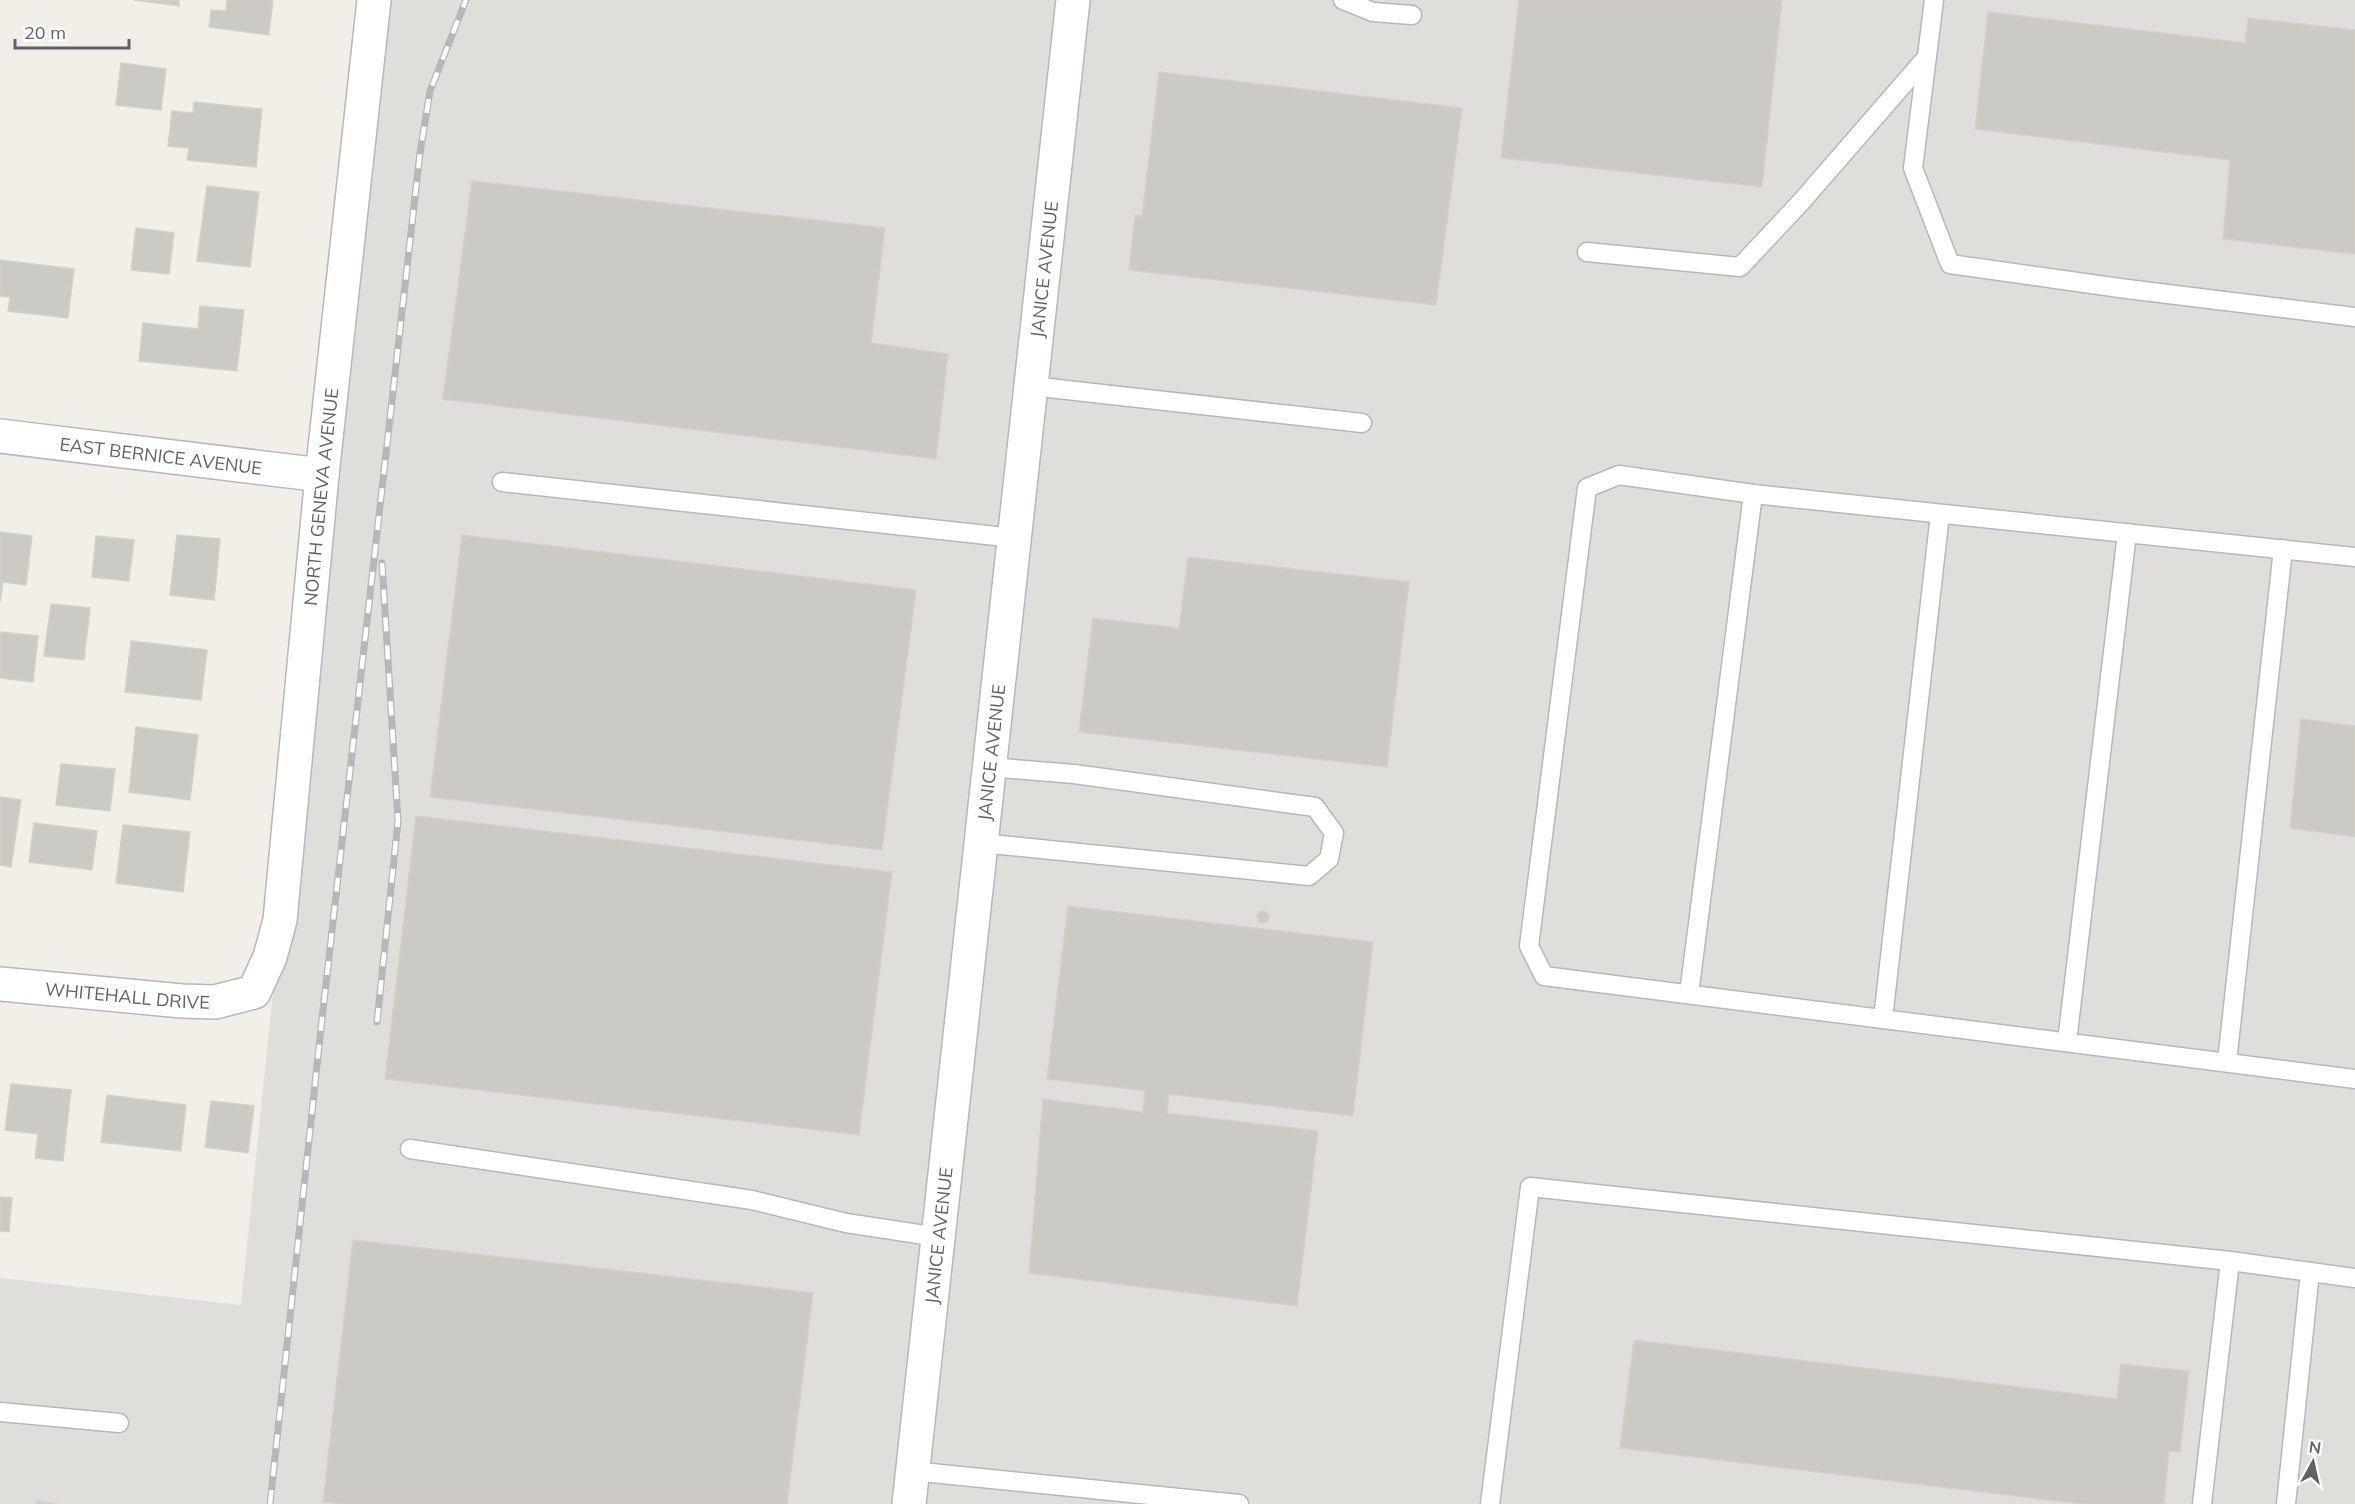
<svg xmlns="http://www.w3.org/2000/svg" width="2355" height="1504" font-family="Mulish,sans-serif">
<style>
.industrial{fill:#e0deda}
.building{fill:#cccac5;stroke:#d6d1c6;stroke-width:1.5}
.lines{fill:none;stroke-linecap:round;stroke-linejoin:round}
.lane-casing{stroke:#b5b8bc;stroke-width:21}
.street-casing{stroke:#b5b8bc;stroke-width:36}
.lane{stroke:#fff;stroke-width:18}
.street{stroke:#fff;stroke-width:33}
.rail-casing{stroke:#b6b7b8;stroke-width:7}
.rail{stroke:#fff;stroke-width:4.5;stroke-dasharray:14;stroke-linecap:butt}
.labels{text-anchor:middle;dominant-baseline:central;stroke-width:4.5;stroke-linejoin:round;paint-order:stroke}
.street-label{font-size:18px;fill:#5f6368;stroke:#fff}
</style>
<rect width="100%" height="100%" fill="#f1efe8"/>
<!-- industrial -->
<path class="industrial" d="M374,0H2355V1504H0V1278L241,1305Z"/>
<!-- building -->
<g class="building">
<path d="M134,0H179V6Z"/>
<path d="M227,0H273L269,35L209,27L211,10L226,11Z"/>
<path d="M1519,0H1782L1762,187L1501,158Z"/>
<path d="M1988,12L2245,43L2248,18L2355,30V254L2223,239L2230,160L1975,129Z"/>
<path d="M121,63L166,69L161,110L116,105Z"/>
<path d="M1159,72L1462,108L1436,305L1129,270L1135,215L1142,216Z"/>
<path d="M194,102L262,109L256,167L187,160L189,148L168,146L172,111L193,113Z"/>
<path d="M472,181L885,228L871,343L948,354L936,459L443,399Z"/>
<path d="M207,186L259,192L250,267L197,261Z"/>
<path d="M136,228L174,233L169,274L131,270Z"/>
<path d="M0,260L74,269L68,318L8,311L10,297L0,296Z"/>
<path d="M200,306L244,310L237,371L139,361L143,323L198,329Z"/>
<path d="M0,532L32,536L26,585L3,582L0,602Z"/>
<path d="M177,535L220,539L214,600L170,595Z"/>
<path d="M462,535L916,590L882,850L430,797Z"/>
<path d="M96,536L134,540L129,581L92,577Z"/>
<path d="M1188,557L1409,582L1387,767L1079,732L1093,618L1179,628Z"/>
<path d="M51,604L90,608L84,660L44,656Z"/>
<path d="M0,632L38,636L33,682L0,678Z"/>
<path d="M131,641L207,650L201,700L125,692Z"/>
<path d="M2301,719L2355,726V837L2290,828Z"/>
<path d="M136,727L198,735L190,800L129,792Z"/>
<path d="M61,764L115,769L110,811L56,805Z"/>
<path d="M0,797L21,800L11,867L0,865Z"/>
<path d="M416,816L892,872L859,1135L385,1079Z"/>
<path d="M34,823L97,831L92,870L29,862Z"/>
<path d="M123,825L190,832L183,892L116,883Z"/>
<path d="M1068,906L1373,942L1353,1116L1169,1094L1167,1113L1318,1131L1297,1306L1029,1273L1043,1099L1143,1112L1145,1091L1047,1079Z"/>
<circle cx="1263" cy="917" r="6"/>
<path d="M11,1084L71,1090L63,1161L35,1158L38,1134L5,1130Z"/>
<path d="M107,1095L186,1105L181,1151L101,1142Z"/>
<path d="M211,1101L254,1106L248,1153L205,1147Z"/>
<path d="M0,1197L12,1198L9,1232L0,1231Z"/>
<path d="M353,1240L813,1293L787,1504H343L323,1502Z"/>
<path d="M1634,1340L2117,1399L2121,1364L2189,1371L2180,1452L2169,1451L2164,1504H2082L1620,1448Z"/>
<path d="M36,1501L58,1504H36Z"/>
</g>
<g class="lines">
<defs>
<g id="lane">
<path d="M1343,0L1373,12L1412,15"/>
<path d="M1934,0L1913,168L1950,264L2127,289L2355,317"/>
<path d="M1587,252L1740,267L1801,202L1927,57"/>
<path d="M1031,386L1362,423"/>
<path d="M502,482L1014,538"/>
<path d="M2355,557L1753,494L1619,475L1587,488L1529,946L1544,976L2355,1079"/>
<path d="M981,843L1309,876L1329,859L1334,833L1315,807L1074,774L989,767"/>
<path d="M1689,994L1753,494"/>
<path d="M1883,1019L1940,514"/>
<path d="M2067,1042L2127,533"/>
<path d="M2227,1062L2283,549"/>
<path d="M410,1149L752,1200L846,1223L938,1237"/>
<path d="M0,1412L119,1423"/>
<path d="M912,1471L1239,1504"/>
<path d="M1490,1504L1530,1187L2230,1261L2355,1278"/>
<path d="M2202,1504L2230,1261"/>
<path d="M2286,1504L2310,1272"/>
</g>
<g id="street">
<path id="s1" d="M0,436L322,475"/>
<path id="s2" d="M0,984L182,1001L215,1002L254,992L270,957L280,920L322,475L374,0"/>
<path id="s3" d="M909,1504L1073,0"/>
</g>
</defs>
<!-- lane casing -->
<use href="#lane" class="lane-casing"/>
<!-- street casing -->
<use href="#street" class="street-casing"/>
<!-- lane -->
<use href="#lane" class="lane"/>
<!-- street -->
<use href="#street" class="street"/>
<defs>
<g id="rail">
<path d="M377,1022L398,821L382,563"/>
<path d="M270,1504L321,1028L420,153L430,91L466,0"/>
</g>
</defs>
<!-- rail casing -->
<use href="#rail" class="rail-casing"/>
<!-- rail -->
<use href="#rail" class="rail"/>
</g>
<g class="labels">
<!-- street labels -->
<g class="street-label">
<text stroke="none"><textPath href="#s3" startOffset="1242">JANICE AVENUE</textPath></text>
<text stroke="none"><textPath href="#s1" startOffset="162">EAST BERNICE AVENUE</textPath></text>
<text stroke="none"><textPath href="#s2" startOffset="758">NORTH GENEVA AVENUE</textPath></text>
<text stroke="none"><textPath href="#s3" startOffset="756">JANICE AVENUE</textPath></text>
<text stroke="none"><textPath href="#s2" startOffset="128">WHITEHALL DRIVE</textPath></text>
<text stroke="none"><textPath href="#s3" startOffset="270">JANICE AVENUE</textPath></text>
</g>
</g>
<!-- north arrow -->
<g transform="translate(2313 1462) rotate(8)" stroke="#ffffff" stroke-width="4.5" paint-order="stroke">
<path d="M0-4.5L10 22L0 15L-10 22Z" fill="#5f6368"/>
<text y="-9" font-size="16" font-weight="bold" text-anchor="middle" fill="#5f6368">N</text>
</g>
<!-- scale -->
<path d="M15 39v9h114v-9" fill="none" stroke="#5f6368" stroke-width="3"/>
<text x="24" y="39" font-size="18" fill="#5f6368" stroke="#ffffff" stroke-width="4.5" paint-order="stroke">20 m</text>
</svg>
